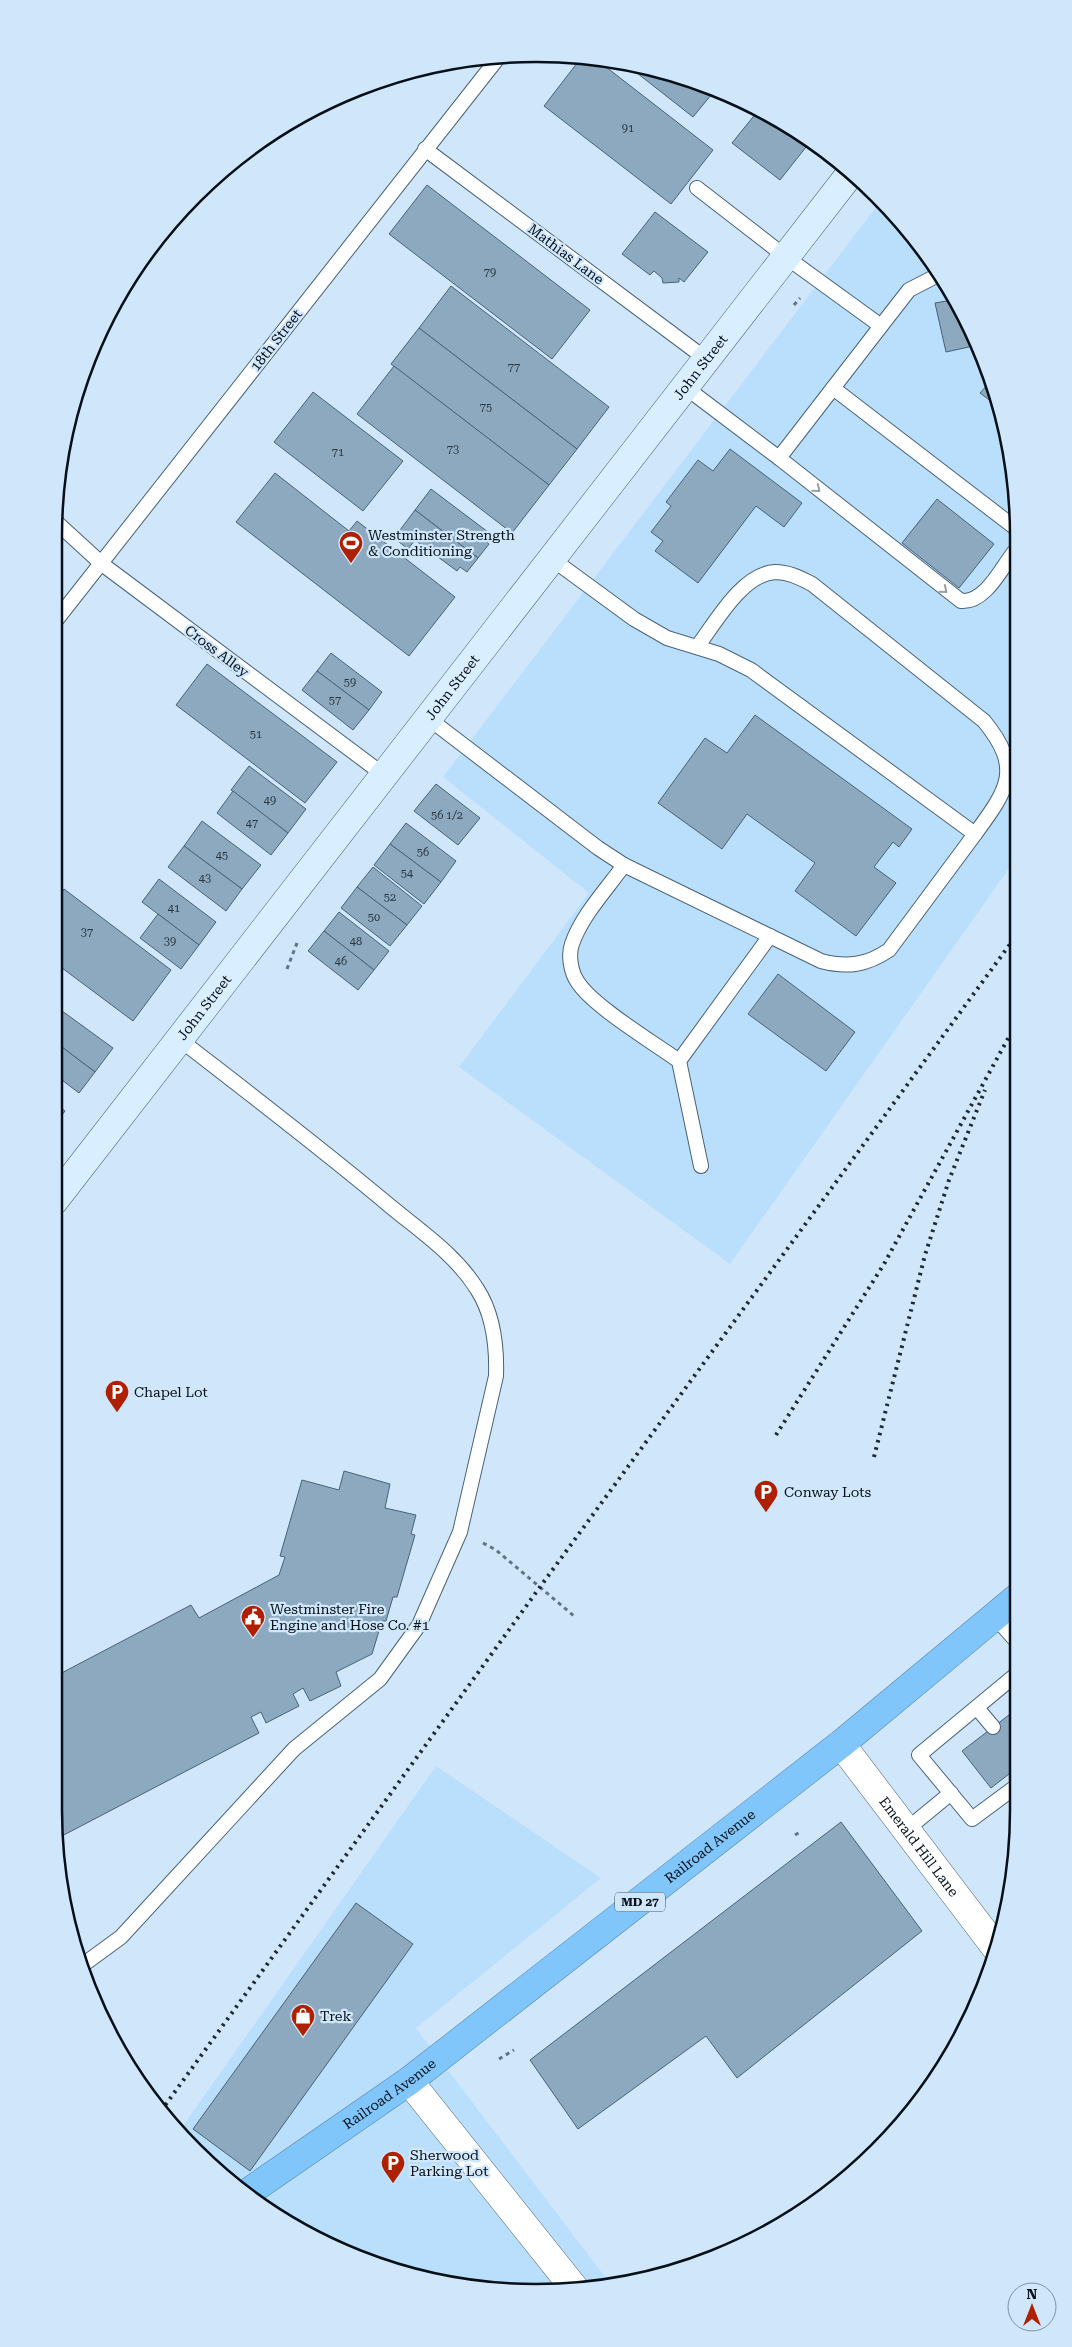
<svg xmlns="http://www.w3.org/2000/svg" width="1072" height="2347" font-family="'Roboto Serif',serif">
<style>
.built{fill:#badffc}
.building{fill:#8ca9bf;stroke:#486277}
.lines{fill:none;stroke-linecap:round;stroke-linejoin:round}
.lane-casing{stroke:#496378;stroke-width:16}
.street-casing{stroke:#496378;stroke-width:29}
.secondary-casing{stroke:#496378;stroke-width:29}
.highway-casing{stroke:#5686ac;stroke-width:29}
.path{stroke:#637380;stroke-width:3;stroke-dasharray:4 4;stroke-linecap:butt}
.lane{stroke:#fff;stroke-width:14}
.street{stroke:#fff;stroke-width:28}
.secondary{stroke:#d9eefe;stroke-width:28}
.highway{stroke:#81c6fb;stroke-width:28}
.rail{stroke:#1e2933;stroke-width:4;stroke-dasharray:2.5 5;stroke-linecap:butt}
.oneway{stroke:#9b9fa3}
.labels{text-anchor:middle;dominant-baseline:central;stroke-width:4.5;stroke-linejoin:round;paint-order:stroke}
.number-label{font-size:11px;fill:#283642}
.shield{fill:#d0e7fb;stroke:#43505c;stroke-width:1}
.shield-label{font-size:12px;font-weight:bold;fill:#061018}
.street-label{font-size:14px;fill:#061018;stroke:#d0e7fb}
.poi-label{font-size:14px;fill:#061018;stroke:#d0e7fb;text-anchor:start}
.rim{fill:none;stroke:#061018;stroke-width:2.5}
</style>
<rect width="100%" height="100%" fill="#d0e7fb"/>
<!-- built -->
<g class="built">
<path d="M879,203L918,242L981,351L1014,473L1015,860L730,1264L459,1067L589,893L443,777Z"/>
<path d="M436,1766L601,1878L416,2028L612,2286L536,2293L442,2284L295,2229L178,2133Z"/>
</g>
<!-- building -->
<g class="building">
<path d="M581,58L597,60L713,150L671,204L544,106Z"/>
<path d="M623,62L630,63L716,89L693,117Z"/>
<path d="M757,112L810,142L780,180L732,143Z"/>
<path d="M427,185L590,310L552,359L389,234Z"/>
<path d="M655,212L708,252L684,282L679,278V282L663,283L662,278L654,271L650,275L622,254Z"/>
<path d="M451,286L609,407L577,449L419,328Z"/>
<path d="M952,300L978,345L946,352L935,303Z"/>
<path d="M419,328L577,449L549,485L391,364Z"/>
<path d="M394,366L549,485L512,533L357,414Z"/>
<path d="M990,382L996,405L980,393Z"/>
<path d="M313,392L403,461L363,511L274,442Z"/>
<path d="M730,449L802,503L784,527L756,506L698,583L655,551L663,541L651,532L671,506L666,502L698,460L713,471Z"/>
<path d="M275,473L349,531L357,521L455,597L409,656L236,522Z"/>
<path d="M431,489L488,532L483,539L489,544L478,558L415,510Z"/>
<path d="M937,499L994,544L959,588L902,543Z"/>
<path d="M415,510L478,558L467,572L460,567L457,571L415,540L408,549L394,538Z"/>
<path d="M331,653L382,692L369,710L317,671Z"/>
<path d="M207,664L337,762L305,803L176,705Z"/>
<path d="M317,671L369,710L353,730L302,690Z"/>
<path d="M755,715L912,829L899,847L893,842L874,867L896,883L856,936L795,891L815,863L747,814L722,849L658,803L705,738L727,753Z"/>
<path d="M249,766L306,809L288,833L231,790Z"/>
<path d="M436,784L480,818L458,845L414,811Z"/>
<path d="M233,791L288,833L271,855L217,813Z"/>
<path d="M202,821L261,865L242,889L184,846Z"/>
<path d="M406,823L456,861L441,882L390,844Z"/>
<path d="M390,844L441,882L424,904L374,865Z"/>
<path d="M184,846L242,889L226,911L168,867Z"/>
<path d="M373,867L422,906L407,925L357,887Z"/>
<path d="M159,879L216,922L199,945L142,902Z"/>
<path d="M357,887L407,925L390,946L341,908Z"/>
<path d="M64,889L171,970L133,1021L54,962V903Z"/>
<path d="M339,912L389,951L374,970L324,931Z"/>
<path d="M158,914L199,945L181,969L140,938Z"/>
<path d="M324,931L374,970L358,990L308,951Z"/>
<path d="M778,974L855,1032L826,1071L748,1014Z"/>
<path d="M58,1008L113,1048L95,1072L54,1041V1014Z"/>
<path d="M54,1041L95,1072L79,1093L54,1074Z"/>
<path d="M54,1102L65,1111L54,1126Z"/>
<path d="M344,1471L390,1484L385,1508L416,1515L411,1534L415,1535L397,1597H393L386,1621H382L372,1654L336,1672L341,1686L310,1701L303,1688L293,1694L299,1706L266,1723L261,1712L251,1717L259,1733L60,1837L54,1811V1677L191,1605L199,1618L279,1575L285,1557L280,1556L302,1480L339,1490Z"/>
<path d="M1018,1708V1767L991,1788L962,1751Z"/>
<path d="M841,1822L922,1931L737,2078L706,2036L578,2129L530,2060Z"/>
<path d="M356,1903L413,1944L250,2171L193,2129Z"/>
</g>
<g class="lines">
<defs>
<g id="lane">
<path d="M425,149L706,359"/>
<path d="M881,326L909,290L938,275"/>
<path d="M685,387L779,458L881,326L786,257L697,188"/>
<path d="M833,388L1014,527"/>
<path d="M779,458L961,601C985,603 1001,569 1014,552"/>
<path d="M55,521L102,564L384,775"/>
<path d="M54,623L498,58"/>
<path d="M697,647C716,622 742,574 775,572C789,572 800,578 812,584L984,721C1023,769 1008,789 975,834"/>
<path d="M428,718L598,848L624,865L821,961C847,968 867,965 889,950L975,834L751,670L719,654L667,638L634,619L552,559"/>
<path d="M624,865C607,889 582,915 572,944C568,955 571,972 577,981C591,1005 654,1043 679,1061L701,1166"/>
<path d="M679,1061L770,936"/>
<path d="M994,1616L1018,1643"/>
<path d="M1018,1673L919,1755L972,1819L1018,1785"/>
<path d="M977,1708L993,1727"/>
<path d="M906,1830L951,1793"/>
<path d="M80,1967L121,1937L294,1749L380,1679L419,1625L460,1532L496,1376C497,1346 494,1315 477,1289C456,1255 420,1231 390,1206C321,1148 250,1094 179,1039"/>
</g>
<g id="street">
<path id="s1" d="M841,1744L996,1948"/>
<path d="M409,2081L575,2289"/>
</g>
<g id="secondary">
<path id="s2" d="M54,1201L850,174"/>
</g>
<g id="highway">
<path id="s3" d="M250,2191L409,2081L841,1744L1018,1597"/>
</g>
</defs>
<!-- lane casing -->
<use href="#lane" class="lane-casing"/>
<!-- street casing -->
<use href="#street" class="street-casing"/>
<!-- secondary casing -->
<use href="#secondary" class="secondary-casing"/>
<!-- highway casing -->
<use href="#highway" class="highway-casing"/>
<!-- path -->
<g class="path">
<path d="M794,305L800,298"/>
<path d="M287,969L297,943"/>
<path d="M483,1543L496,1550L574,1616"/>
<path d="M795,1835L802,1831"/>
<path d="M499,2059L514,2050"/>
</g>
<!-- lane -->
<use href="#lane" class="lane"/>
<!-- street -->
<use href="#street" class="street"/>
<!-- secondary -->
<use href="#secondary" class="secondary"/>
<!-- highway -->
<use href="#highway" class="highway"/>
<!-- rail -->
<g class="rail">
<path d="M776,1435L884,1264L1016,1024"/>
<path d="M874,1457L925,1255L949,1180L985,1090"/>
<path d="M161,2111L540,1587L1016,936"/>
</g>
</g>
<!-- one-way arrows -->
<defs><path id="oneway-chevron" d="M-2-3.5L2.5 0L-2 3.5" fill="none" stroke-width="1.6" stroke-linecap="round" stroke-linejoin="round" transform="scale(1.25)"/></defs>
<g class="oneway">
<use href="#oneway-chevron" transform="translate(817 489) rotate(39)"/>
<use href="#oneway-chevron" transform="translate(944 590) rotate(39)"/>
</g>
<!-- icons -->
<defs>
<symbol id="stadium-pin" viewBox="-11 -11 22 30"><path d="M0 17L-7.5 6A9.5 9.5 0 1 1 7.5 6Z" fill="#ae2001" stroke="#d0e7fb"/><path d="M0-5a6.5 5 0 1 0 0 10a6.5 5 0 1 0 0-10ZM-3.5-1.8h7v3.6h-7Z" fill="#fff"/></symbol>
<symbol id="parking-pin" viewBox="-11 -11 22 30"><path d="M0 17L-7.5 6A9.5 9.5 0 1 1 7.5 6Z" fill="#ae2001" stroke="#d0e7fb"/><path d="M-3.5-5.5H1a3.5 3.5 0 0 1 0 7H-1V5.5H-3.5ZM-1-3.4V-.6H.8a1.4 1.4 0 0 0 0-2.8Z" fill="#fff"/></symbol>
<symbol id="civic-pin" viewBox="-11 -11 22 30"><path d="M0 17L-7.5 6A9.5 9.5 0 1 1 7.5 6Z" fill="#ae2001" stroke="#d0e7fb"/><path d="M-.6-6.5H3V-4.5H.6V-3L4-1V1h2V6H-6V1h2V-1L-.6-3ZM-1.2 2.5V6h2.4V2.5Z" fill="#fff"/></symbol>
<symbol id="shop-pin" viewBox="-11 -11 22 30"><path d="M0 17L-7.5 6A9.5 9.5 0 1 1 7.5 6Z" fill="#ae2001" stroke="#d0e7fb"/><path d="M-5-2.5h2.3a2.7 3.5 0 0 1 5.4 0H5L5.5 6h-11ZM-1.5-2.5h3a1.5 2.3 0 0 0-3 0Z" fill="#fff"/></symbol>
</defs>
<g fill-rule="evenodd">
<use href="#stadium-pin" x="337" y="529" width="28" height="38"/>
<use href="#parking-pin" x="103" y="1378" width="28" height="38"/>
<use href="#parking-pin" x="752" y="1478" width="28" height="38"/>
<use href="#civic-pin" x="239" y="1603" width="28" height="38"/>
<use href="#shop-pin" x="289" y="2002" width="28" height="38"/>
<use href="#parking-pin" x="379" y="2149" width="28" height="38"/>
</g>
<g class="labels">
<!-- number labels -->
<g class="number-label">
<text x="628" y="128">91</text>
<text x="490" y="272">79</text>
<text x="514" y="367">77</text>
<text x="486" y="407">75</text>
<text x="453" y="449">73</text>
<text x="338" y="452">71</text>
<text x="350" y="682">59</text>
<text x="335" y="700">57</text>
<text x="256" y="734">51</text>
<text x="270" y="800">49</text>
<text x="447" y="815">56 1/2</text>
<text x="252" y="823">47</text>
<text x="423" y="852">56</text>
<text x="222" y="855">45</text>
<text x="407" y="873">54</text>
<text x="205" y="878">43</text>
<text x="390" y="897">52</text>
<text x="174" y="908">41</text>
<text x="374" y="917">50</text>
<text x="87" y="932">37</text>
<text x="170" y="941">39</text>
<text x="356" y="941">48</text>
<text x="341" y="961">46</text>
</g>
<!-- shield labels -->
<rect class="shield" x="615" y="1892.5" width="50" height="19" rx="4"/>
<g class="shield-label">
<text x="640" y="1902">MD 27</text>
</g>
<!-- street labels -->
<g class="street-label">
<text transform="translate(566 254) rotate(37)">Mathias Lane</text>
<text transform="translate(276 340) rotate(-52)">18th Street</text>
<text stroke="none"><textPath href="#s2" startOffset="1055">John Street</textPath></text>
<text transform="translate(217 651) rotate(37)">Cross Alley</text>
<text stroke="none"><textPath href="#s2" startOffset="650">John Street</textPath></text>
<text stroke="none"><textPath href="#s2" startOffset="245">John Street</textPath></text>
<text stroke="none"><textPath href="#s1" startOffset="129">Emerald Hill Lane</textPath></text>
<text stroke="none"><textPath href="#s3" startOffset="575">Railroad Avenue</textPath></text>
<text stroke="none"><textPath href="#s3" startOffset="170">Railroad Avenue</textPath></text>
</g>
<!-- poi labels -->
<g class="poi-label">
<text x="368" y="535">Westminster Strength<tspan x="368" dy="16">&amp; Conditioning</tspan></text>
<text x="134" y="1392">Chapel Lot</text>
<text x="784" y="1492">Conway Lots</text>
<text x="270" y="1609">Westminster Fire<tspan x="270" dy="16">Engine and Hose Co. #1</tspan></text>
<text x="320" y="2016">Trek</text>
<text x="410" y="2155">Sherwood<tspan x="410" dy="16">Parking Lot</tspan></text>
</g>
</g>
<!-- crop -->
<path d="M0 0H1072V2347H0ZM536 62H536A474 474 0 0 1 1010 536V1810A474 474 0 0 1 536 2284H536A474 474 0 0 1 62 1810V536A474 474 0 0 1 536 62Z" fill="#d0e7fb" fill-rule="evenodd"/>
<path class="rim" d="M536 62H536A474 474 0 0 1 1010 536V1810A474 474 0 0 1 536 2284H536A474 474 0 0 1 62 1810V536A474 474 0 0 1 536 62Z"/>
<!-- north arrow -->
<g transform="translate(1032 2307)"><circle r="24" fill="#d0e7fb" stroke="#7f91a0"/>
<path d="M0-4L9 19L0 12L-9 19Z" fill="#ae2001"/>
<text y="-8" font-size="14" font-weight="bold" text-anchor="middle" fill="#061018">N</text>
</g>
</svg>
